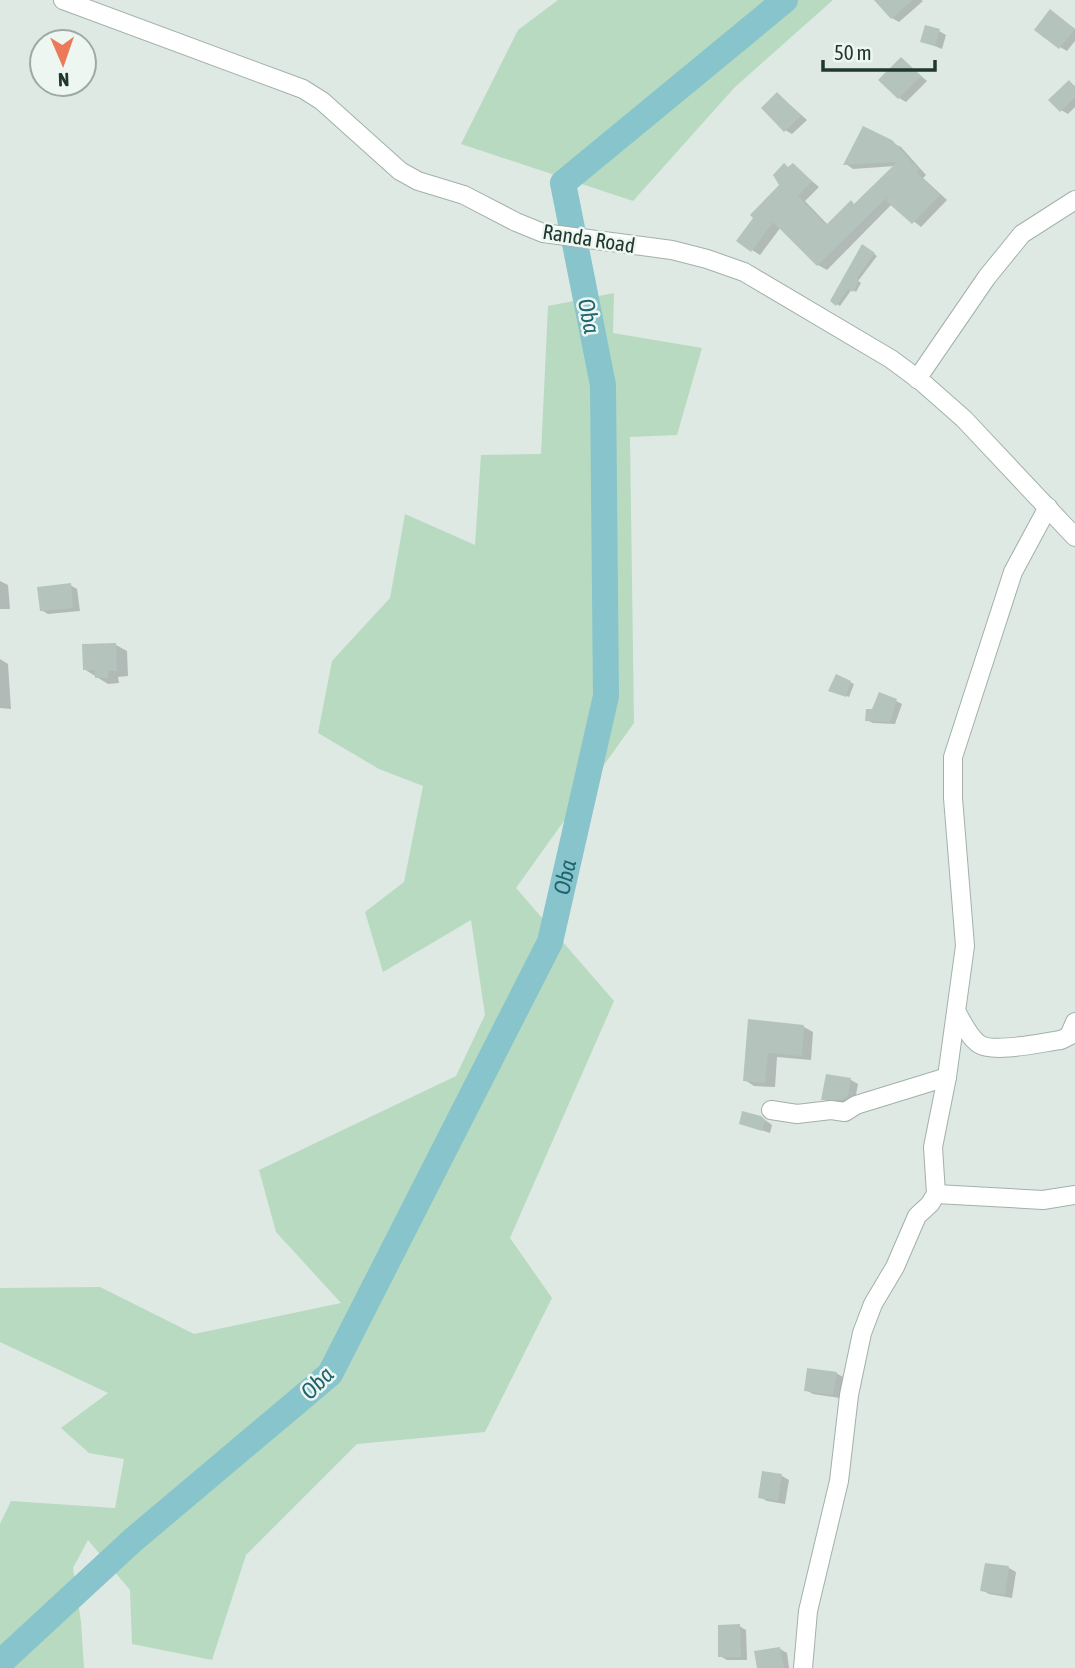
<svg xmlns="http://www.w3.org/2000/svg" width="1075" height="1668" font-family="'Asap Condensed',sans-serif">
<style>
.green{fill:#b8dac0}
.shadow{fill:#0003}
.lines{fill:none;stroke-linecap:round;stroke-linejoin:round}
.river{stroke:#88c4cc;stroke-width:26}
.building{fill:#b4c4bd}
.minor-casing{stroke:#a2b0ab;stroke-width:20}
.minor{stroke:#fff;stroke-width:18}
.labels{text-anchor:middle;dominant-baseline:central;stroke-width:5;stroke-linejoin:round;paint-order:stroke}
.street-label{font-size:21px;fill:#213831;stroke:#eef6f2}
.water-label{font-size:23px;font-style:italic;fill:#1e6570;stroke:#eef6f2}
</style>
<rect width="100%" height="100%" fill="#dee9e4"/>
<!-- green -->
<g class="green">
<path d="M558,0H833L735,87L633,201L461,144L518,30Z"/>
<path d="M614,293L613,333L702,348L677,435L630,437L634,723L516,888L614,1001L510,1238L552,1298L485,1432L357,1444L246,1555L212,1660L132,1644L130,1590L88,1540L73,1568L81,1622L84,1668H0V1524L11,1501L115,1508L124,1459L89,1453L61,1428L108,1393L0,1342V1288L100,1287L194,1334L341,1303L276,1232L259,1170L456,1076L485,1015L471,920L383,972L365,912L404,882L423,786L379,769L318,733L332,661L390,598L405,514L475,545L481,455L541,454L548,306Z"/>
</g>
<!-- shadow -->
<g class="shadow">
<path d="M880,0H921L923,1L899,22L892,18Z"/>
<path d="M1057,16L1075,29V41L1067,51L1060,47Z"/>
<path d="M939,31L946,35L942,49L922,41Z"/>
<path d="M902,59L927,81L906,102L899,98Z"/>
<path d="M1069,82L1075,86V107L1068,114L1061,110Z"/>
<path d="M778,94L807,120L792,134L785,130Z"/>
<path d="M891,142L901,147L926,175L923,178L947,200L921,227L892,204L827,270L818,265L781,227L760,255L752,250L781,186L793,165L819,187L805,201L828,225L855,205L895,166L853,169L846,164Z"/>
<path d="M863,246L877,256L858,281L861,283L856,292L852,289L840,306L832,301Z"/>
<path d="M0,581L8,585L10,609H0Z"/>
<path d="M70,585L77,589L80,611L48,614L41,610Z"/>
<path d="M116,645L127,651L128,676L118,677L119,683L108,684L84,669Z"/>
<path d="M0,659L8,664L11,709L0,708Z"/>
<path d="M837,676L854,684L849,697L833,691Z"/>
<path d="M896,701L902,704L895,724L873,723L867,720Z"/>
<path d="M750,1021L804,1027L813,1032L811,1060L777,1057L775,1087L754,1086L745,1080Z"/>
<path d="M828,1076L851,1080L858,1084L855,1100L850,1103H830L823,1099Z"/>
<path d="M761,1117L772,1125L770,1133L741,1123Z"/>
<path d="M836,1373L843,1377L840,1398L813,1394L806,1390Z"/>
<path d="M782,1476L789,1480L785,1504L767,1501L760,1497Z"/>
<path d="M1009,1568L1016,1572L1012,1598L989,1594L982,1590Z"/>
<path d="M739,1626L746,1630L747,1660H727L720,1656Z"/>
<path d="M780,1649L787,1653L789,1668H759Z"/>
</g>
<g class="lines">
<!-- river -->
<path class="river" id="s1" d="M0,1663L133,1540L330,1374L550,942L606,696L603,385L563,183L785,0"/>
</g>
<!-- building -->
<g class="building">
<path d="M874,0H913L891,19Z"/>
<path d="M1050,9L1075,29L1059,49L1034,30Z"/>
<path d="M925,25L940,29L935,46L920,42Z"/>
<path d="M901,57L921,76L898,99L878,80Z"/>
<path d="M1069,80L1075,87V97L1060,112L1048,100Z"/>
<path d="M777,92L801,116L784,132L761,108Z"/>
<path d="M863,126L892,140L919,170L916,172L940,195L912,224L886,201L888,196L817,266L773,222L751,252L736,241L753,218L750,215L779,185L773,175L784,163L788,167L793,163L812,181L798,196L826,225L851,200L854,204L897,162L843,165Z"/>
<path d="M862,244L875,253L857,278L859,280L853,292L848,289L836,306L830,301Z"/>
<path d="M71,583L73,608L40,611L37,587Z"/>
<path d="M116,643L117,671H108V678H95V670H83L82,644Z"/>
<path d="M836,674L851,681L846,697L828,691Z"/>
<path d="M879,692L897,699L890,722L865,721L866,709H872Z"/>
<path d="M748,1019L804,1025L802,1056L768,1053L765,1083L743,1081Z"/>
<path d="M826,1074L851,1078L848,1096L842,1100H821Z"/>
<path d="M742,1111L761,1116L765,1120L762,1131L739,1124Z"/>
<path d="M807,1368L837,1372L833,1395L804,1391Z"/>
<path d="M762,1471L782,1474L778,1501L758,1498Z"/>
<path d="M985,1563L1009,1566L1005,1595L980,1591Z"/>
<path d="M740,1624L741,1657H718V1625Z"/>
<path d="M780,1647L784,1668H757L754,1651Z"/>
</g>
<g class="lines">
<defs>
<g id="minor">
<path d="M63,0L303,89L322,101L400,171L418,181L464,195L516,222L543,233L672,250L707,259L744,272L891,359L922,382L964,419L1075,537"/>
<path d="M917,379L987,277L1022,234L1075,200"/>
<path d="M957,1013C963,1023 969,1037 979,1044C994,1054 1043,1042 1061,1040L1069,1036L1075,1022"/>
<path d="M771,1110L797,1114L831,1110L845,1112L856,1105L947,1077"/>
<path d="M936,1194L1043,1200L1075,1195"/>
<path d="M803,1668L808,1611L839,1481L849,1395L862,1333L873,1304L895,1267L917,1216L930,1204L936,1194L933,1147L947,1077L965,946L953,798V757L1013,572L1048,507"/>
</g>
</defs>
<!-- minor casing -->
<use href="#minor" class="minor-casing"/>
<!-- minor -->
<use href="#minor" class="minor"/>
</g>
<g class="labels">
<!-- street labels -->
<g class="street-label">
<text transform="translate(589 238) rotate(9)">Randa Road</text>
</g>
<!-- water labels -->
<g class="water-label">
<text transform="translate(589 316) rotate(79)">Oba</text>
<text stroke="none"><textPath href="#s1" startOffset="990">Oba</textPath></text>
<text transform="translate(317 1383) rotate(-45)">Oba</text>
</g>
</g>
<!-- north arrow -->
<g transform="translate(63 63) rotate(178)"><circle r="33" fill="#eef6f2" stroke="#9caaa5" stroke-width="2"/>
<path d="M0-5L12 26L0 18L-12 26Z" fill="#eb7a5b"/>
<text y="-10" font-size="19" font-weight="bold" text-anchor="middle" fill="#213831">N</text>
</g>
<!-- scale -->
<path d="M823 60v10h112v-10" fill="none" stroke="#213831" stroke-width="3.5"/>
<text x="834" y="60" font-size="21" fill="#213831" stroke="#eef6f2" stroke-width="5" paint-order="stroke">50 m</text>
</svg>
